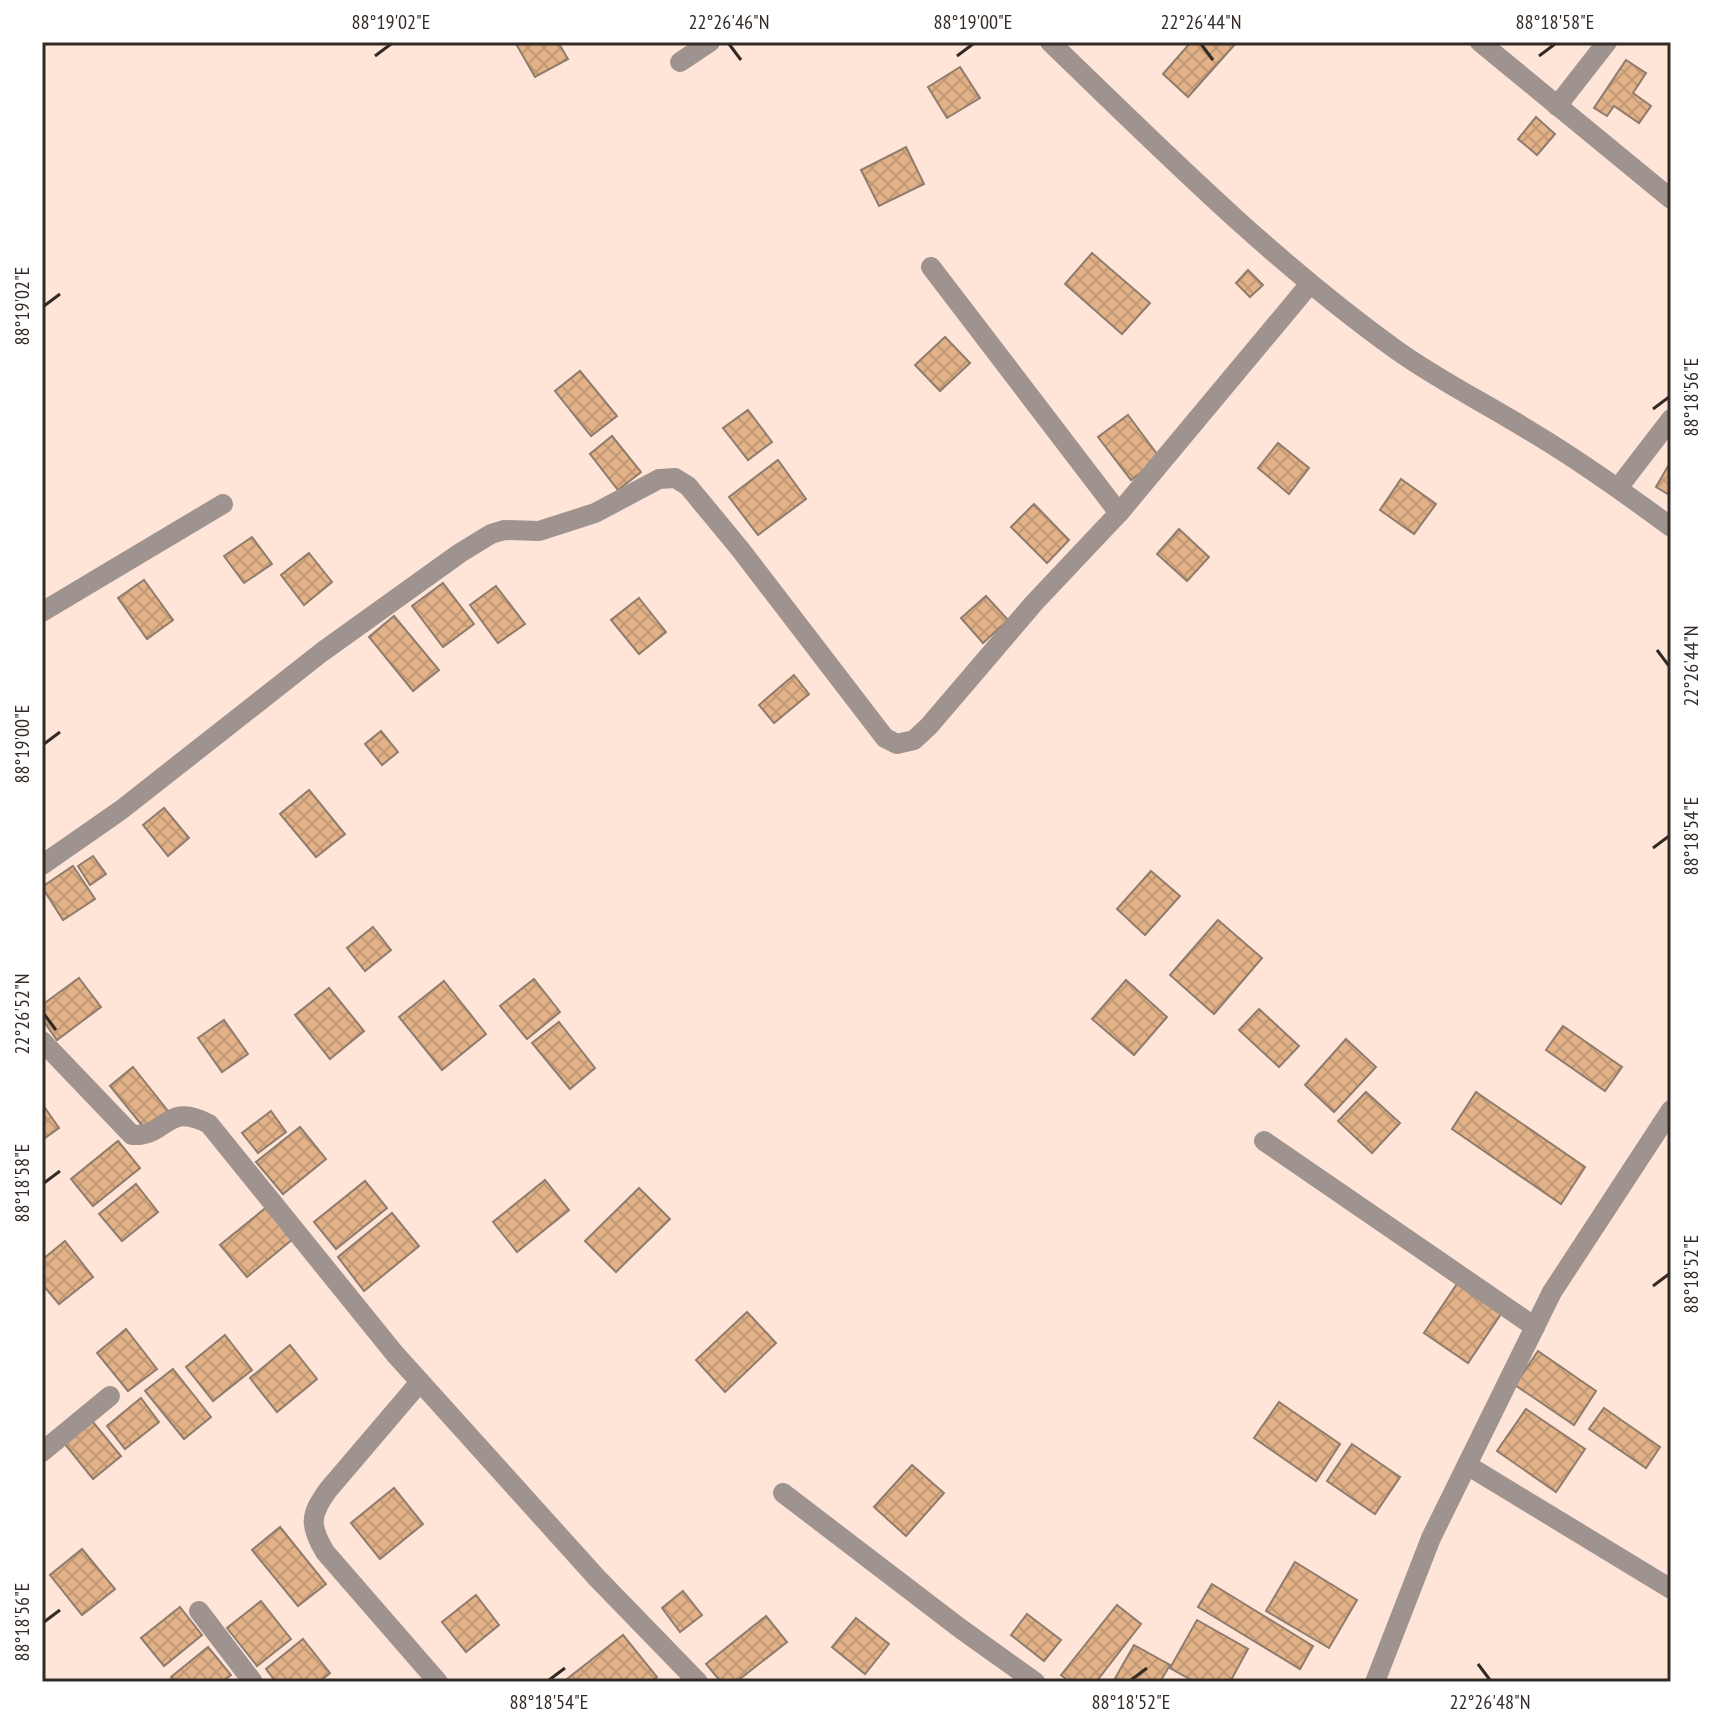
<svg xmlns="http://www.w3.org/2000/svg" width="1713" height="1724" font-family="'PT Sans Narrow',sans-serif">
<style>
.building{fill:url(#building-cross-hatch);stroke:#8f7c6c;stroke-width:2}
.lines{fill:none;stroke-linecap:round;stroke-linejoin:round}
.minor{stroke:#9f938f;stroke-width:20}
.tertiary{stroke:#9f938f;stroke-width:20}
.ticks{fill:none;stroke:#332a25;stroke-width:3}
.neatline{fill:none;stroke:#332a25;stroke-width:3}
.ticks-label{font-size:20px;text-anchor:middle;fill:#332a25}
</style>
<defs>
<pattern id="building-cross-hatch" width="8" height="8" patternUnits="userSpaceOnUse" patternTransform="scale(2)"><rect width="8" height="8" fill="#e2b188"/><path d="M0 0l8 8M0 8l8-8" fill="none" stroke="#c29875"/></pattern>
</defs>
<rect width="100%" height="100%" fill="#fee5d8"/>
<!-- building -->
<g class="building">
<path d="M515,42H558L568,59L535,77Z"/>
<path d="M1191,42H1237L1188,97L1163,74Z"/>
<path d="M1626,60L1646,73L1633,93L1651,106L1639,123L1614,106L1607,116L1594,108Z"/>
<path d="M960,67L980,98L947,118L928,87Z"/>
<path d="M1536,117L1555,134L1537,155L1518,139Z"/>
<path d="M906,147L924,184L879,206L861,170Z"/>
<path d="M1092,253L1150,303L1122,334L1065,284Z"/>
<path d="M1248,270L1263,285L1250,297L1236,283Z"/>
<path d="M945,337L970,363L940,391L915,365Z"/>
<path d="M580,371L617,416L591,436L555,391Z"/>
<path d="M748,410L772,442L748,460L723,428Z"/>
<path d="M1128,415L1160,458L1131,480L1098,437Z"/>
<path d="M612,436L641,472L618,490L590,454Z"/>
<path d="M1278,443L1309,468L1289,494L1258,468Z"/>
<path d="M778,460L806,499L758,535L729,497Z"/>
<path d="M1671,461V496L1656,487Z"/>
<path d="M1401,479L1436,504L1414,534L1380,510Z"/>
<path d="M1034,504L1069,540L1047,563L1011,527Z"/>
<path d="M1179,529L1209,557L1187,581L1157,554Z"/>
<path d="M252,537L272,564L244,583L224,556Z"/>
<path d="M309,553L332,582L304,605L281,575Z"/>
<path d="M144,580L173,620L147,639L118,598Z"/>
<path d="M443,583L474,624L443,647L412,606Z"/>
<path d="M496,586L525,624L498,643L470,605Z"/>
<path d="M986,596L1008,620L983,643L961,618Z"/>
<path d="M639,598L666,632L639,654L611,620Z"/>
<path d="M394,616L439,670L413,691L369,637Z"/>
<path d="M794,675L809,694L774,723L759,705Z"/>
<path d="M381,731L398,752L382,765L365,744Z"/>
<path d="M309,790L345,834L316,857L280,814Z"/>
<path d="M164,808L189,838L168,856L143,825Z"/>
<path d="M93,856L106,874L90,885L78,866Z"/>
<path d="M73,866L95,899L63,920L42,887Z"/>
<path d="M1151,871L1180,896L1145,935L1117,909Z"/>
<path d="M1218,920L1262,958L1214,1014L1170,975Z"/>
<path d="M373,927L391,950L365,971L347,948Z"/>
<path d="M79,978L101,1007L57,1040L42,1019V1005Z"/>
<path d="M534,979L560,1012L527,1039L500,1006Z"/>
<path d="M1126,980L1167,1017L1134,1055L1092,1019Z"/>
<path d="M444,981L486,1034L442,1070L399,1017Z"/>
<path d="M329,988L364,1031L330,1059L295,1015Z"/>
<path d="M1259,1009L1299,1046L1279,1067L1239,1030Z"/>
<path d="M224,1020L248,1054L222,1072L198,1038Z"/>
<path d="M559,1022L595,1068L570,1089L532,1043Z"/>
<path d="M1563,1026L1622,1067L1605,1091L1546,1050Z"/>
<path d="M1346,1039L1376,1067L1334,1112L1305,1085Z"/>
<path d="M133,1067L168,1111L145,1129L110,1086Z"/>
<path d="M1366,1092L1400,1123L1372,1153L1338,1121Z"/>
<path d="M1476,1092L1585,1167L1561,1204L1452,1129Z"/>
<path d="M43,1105L59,1128L42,1140V1106Z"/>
<path d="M271,1111L286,1132L258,1153L242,1133Z"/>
<path d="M300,1127L326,1159L283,1194L256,1162Z"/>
<path d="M118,1141L140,1168L93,1206L71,1179Z"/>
<path d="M545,1180L569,1210L517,1252L493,1222Z"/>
<path d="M365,1181L387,1208L336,1249L314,1222Z"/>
<path d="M136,1184L158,1212L122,1241L99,1214Z"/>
<path d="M639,1188L670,1219L616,1272L585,1241Z"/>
<path d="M268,1206L294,1238L247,1277L220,1245Z"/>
<path d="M392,1213L419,1246L364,1291L338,1257Z"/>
<path d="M65,1241L93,1277L59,1304L42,1284V1260Z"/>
<path d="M1457,1284L1501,1314L1468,1363L1424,1333Z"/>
<path d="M747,1312L776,1343L725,1392L696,1360Z"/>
<path d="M126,1329L157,1369L128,1391L97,1353Z"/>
<path d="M225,1335L252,1370L213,1401L186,1367Z"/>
<path d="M290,1345L317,1379L277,1412L250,1378Z"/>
<path d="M1538,1351L1596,1391L1574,1425L1515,1385Z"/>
<path d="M173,1369L211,1417L184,1439L145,1391Z"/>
<path d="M141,1398L159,1422L125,1449L107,1426Z"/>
<path d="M1279,1402L1340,1444L1316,1481L1254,1438Z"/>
<path d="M1604,1408L1660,1447L1646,1468L1589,1429Z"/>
<path d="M1526,1409L1585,1449L1556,1492L1497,1451Z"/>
<path d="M92,1421L121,1456L93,1479L64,1443Z"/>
<path d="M1352,1444L1400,1477L1375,1514L1327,1481Z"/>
<path d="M912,1465L944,1493L906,1536L874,1507Z"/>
<path d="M394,1488L423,1524L380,1559L351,1523Z"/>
<path d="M280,1527L326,1584L298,1606L252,1550Z"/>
<path d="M82,1549L115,1589L82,1615L50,1575Z"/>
<path d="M1295,1562L1357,1600L1329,1648L1266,1611Z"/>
<path d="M1212,1584L1313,1646L1300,1669L1198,1607Z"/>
<path d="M683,1591L702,1615L680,1632L662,1608Z"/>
<path d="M476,1595L499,1625L466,1652L442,1622Z"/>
<path d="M261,1601L291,1639L257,1666L227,1628Z"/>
<path d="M1117,1605L1141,1624L1096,1682H1070L1061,1675Z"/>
<path d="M180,1607L202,1635L164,1666L141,1638Z"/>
<path d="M1027,1614L1061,1640L1044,1661L1011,1635Z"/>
<path d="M766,1616L787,1642L736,1682H721L706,1664Z"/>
<path d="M856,1618L889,1644L865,1674L832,1647Z"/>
<path d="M1197,1620L1248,1649L1230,1682H1195L1170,1668Z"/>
<path d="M623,1635L657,1677L651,1682H569L567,1679Z"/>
<path d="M303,1639L330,1673L319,1682H276L266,1669Z"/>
<path d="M1134,1645L1170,1665L1160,1682H1113Z"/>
<path d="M208,1647L231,1675L222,1682H174L171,1677Z"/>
</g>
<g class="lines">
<!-- minor -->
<g class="minor">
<path d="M1050,42C1161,149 1270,259 1395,349C1438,380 1485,403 1530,431C1579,460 1625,493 1671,527"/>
<path d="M1480,42L1671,199"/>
<path d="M680,62L710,42"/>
<path d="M1557,106L1607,42"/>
<path d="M931,267L1119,513"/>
<path d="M1618,488L1671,419"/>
<path d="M42,612L223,504"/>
<path d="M42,865L121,810L322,652L460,553L491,534L504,530L539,531L595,513L659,479L675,478L688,486L740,549L885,738L897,744L914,740L929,726L1034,603L1119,513L1309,285"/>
<path d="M42,1041L132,1135C168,1137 165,1101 209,1124L395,1354L597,1578L698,1682"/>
<path d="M1264,1141L1535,1327"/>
<path d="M420,1382L328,1490C310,1515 309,1525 325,1552L438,1682"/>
<path d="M42,1452L110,1396"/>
<path d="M1467,1465L1671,1589"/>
<path d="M783,1493L961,1629L1035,1682"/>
<path d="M199,1611L253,1682"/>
</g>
<!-- tertiary -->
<path class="tertiary" d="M1375,1682L1431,1538L1552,1292L1671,1110"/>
</g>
<!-- ticks -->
<path class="ticks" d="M729,44L741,60M1201,44L1213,60M375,56L391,44M957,56L973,44M1539,56L1555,44M44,306L60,294M1653,409L1669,397M1657,650L1669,666M44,744L60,732M1653,848L1669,836M44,1014L56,1030M44,1183L60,1171M1653,1286L1669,1274M44,1622L60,1610M1478,1664L1490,1680M549,1680L565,1668M1131,1680L1147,1668"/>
<!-- border -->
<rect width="1713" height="1724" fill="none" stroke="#ffffff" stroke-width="88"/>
<rect x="44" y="44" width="1625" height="1636" class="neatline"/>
<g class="ticks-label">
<text x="391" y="29">88°19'02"E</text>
<text x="729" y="29">22°26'46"N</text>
<text x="973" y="29">88°19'00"E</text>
<text x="1201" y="29">22°26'44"N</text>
<text x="1555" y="29">88°18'58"E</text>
<text transform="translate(22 306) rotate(-90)" y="7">88°19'02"E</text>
<text transform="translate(1691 397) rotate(-90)" y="7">88°18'56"E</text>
<text transform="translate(1691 666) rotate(-90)" y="7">22°26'44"N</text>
<text transform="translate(22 744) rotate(-90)" y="7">88°19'00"E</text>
<text transform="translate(1691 836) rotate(-90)" y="7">88°18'54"E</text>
<text transform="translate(22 1014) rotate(-90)" y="7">22°26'52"N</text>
<text transform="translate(22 1183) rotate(-90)" y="7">88°18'58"E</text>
<text transform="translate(1691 1274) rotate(-90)" y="7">88°18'52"E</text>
<text transform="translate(22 1622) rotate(-90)" y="7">88°18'56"E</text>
<text x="549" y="1709">88°18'54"E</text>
<text x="1131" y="1709">88°18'52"E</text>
<text x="1490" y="1709">22°26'48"N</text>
</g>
</svg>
